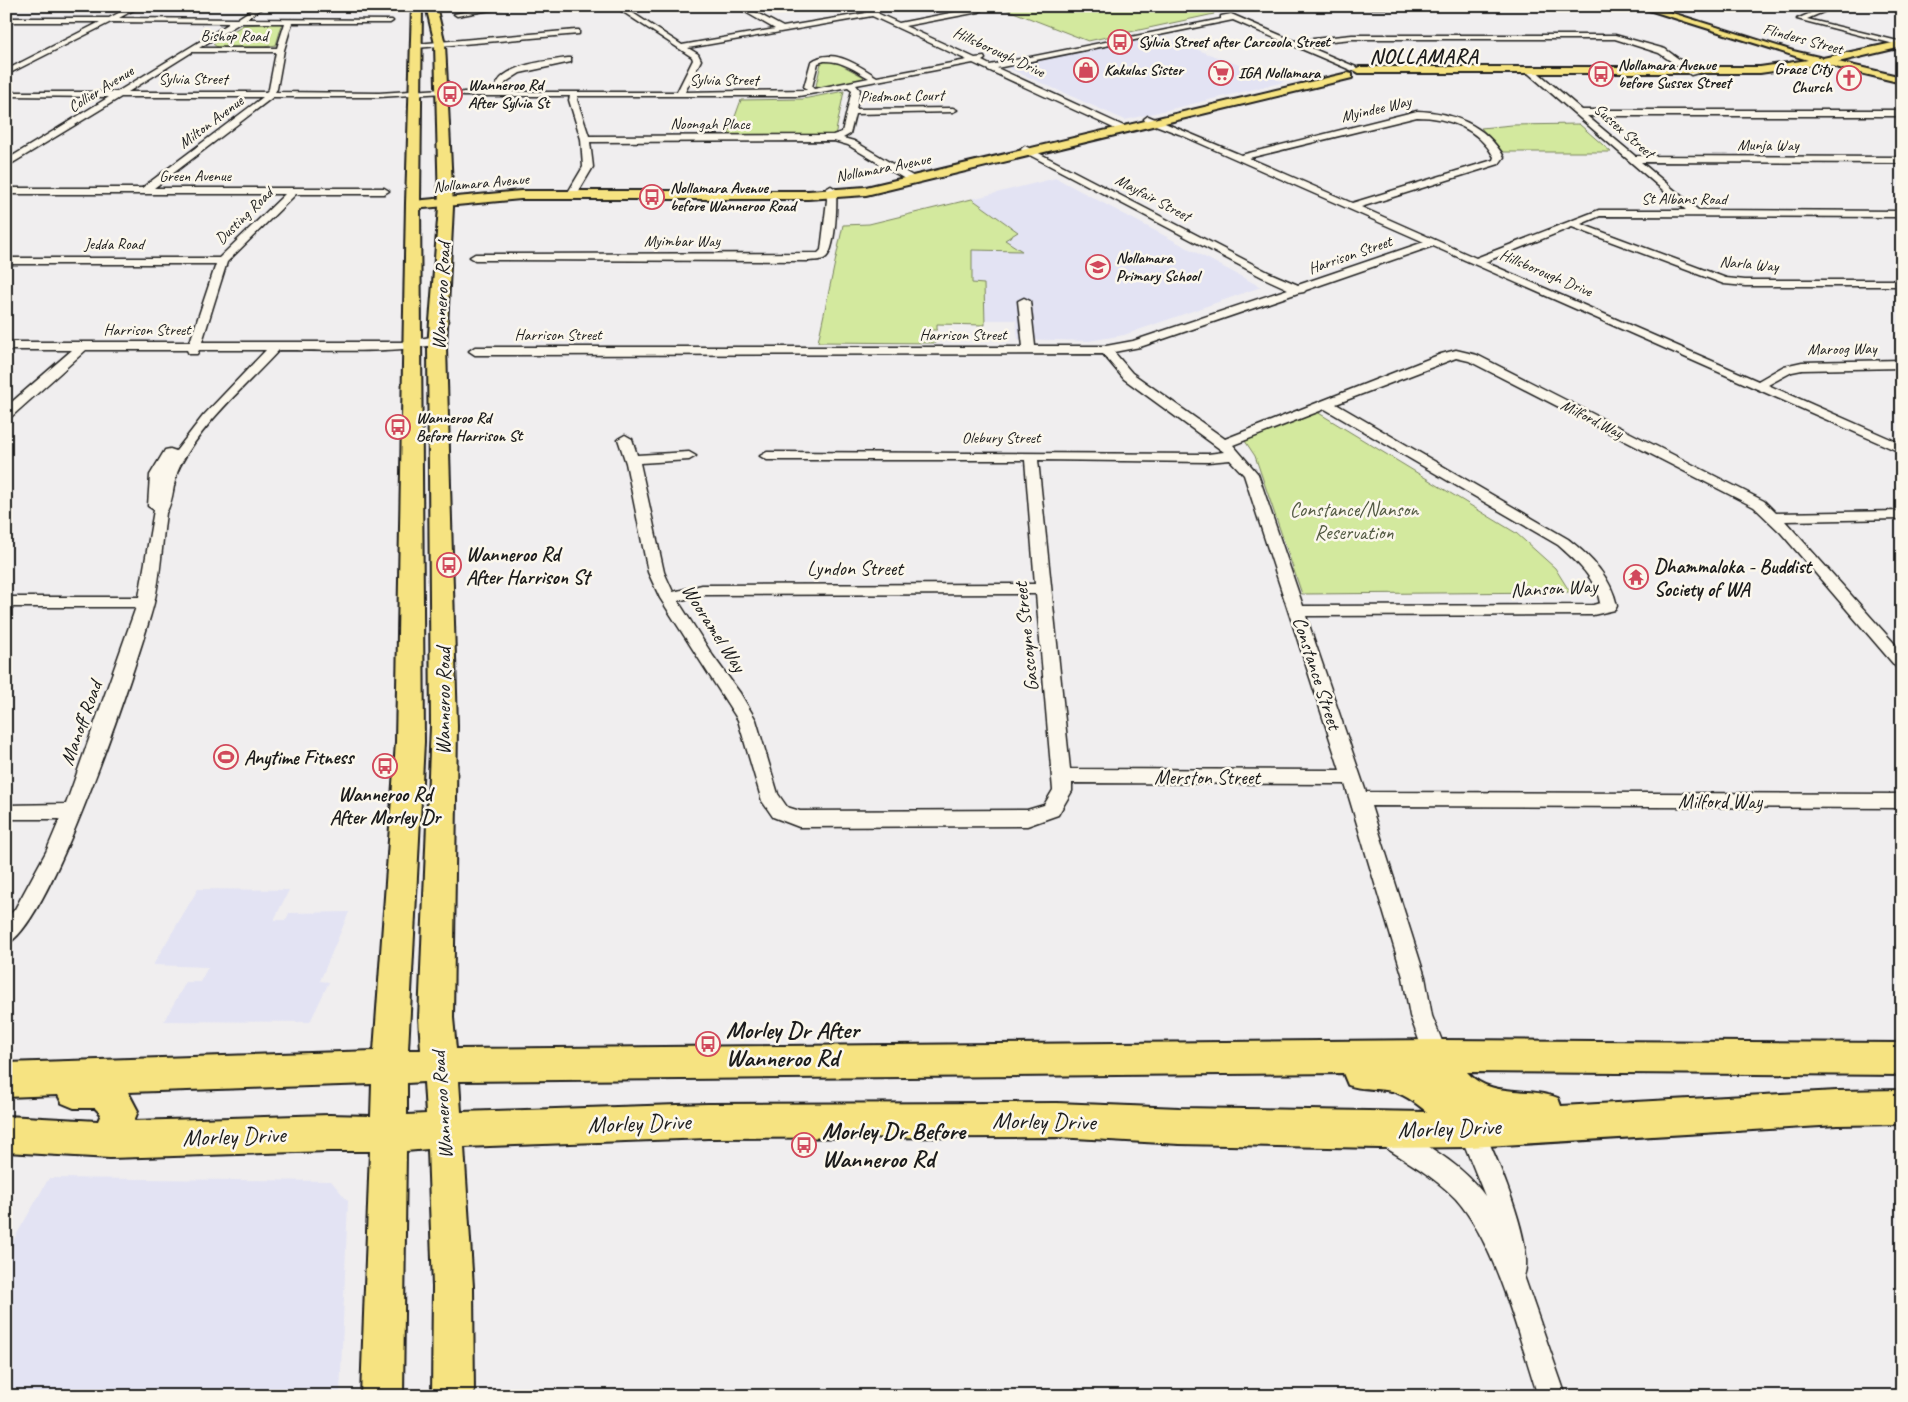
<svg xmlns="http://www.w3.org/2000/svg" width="1908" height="1402" font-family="Caveat,sans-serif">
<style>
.built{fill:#e3e3f3}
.green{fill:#d3e99e;stroke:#78825d}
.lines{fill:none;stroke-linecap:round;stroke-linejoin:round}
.minor-casing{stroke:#1c1c1c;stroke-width:3}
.major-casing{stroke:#1c1c1c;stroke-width:4}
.highway-casing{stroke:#1c1c1c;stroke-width:4}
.minor{fill:#fbf7ec;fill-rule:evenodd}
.major{fill:#f6e381;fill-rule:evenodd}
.highway{fill:#f6e381;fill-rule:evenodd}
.labels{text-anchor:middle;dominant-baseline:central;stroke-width:5;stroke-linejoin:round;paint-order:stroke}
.far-street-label{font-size:16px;fill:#1c1c1c;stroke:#fbf7ec}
.far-poi-label{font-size:16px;font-weight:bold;fill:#1c1c1c;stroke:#fbf7ec;text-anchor:start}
.street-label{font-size:20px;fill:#1c1c1c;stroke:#fbf7ec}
.park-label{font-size:20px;fill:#535a43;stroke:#fbf7ec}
.poi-label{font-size:20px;font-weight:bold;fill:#1c1c1c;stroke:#fbf7ec;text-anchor:start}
.far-district-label{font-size:21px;font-weight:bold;letter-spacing:1px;fill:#1c1c1c;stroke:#fbf7ec}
.near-poi-label{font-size:24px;font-weight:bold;fill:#1c1c1c;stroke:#fbf7ec;text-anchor:start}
.near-street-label{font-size:24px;fill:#1c1c1c;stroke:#fbf7ec}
</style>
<rect width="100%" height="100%" fill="#f0eeef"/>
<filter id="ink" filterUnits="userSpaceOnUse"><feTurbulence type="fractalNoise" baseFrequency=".02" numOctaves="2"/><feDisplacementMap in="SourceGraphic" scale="10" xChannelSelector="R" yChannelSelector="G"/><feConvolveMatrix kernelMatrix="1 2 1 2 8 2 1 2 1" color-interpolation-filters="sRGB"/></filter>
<g filter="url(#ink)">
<!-- built -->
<g class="built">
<path d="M1158,35L1284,82L1125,120L1008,68L1009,66Z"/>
<path d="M1056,178L1261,287L1124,335L1089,341L1018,339L1016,320H985L984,284H972V250L1021,251L1004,240L1017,232L972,199Z"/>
<path d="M198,889L289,890L274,920H286L289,913L349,912L320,981L329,982L310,1022L164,1021L186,982H200L208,967L153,965Z"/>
<path d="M49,1178L331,1181L348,1201L340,1396H6V1253Z"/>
</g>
<!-- green -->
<g class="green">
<path d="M998,6H1209L1214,14L1088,41Z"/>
<path d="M279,23L282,25L276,45L264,47H217L213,44L243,25Z"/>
<path d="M826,61H834L864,77L862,79L822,87L816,86L821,63Z"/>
<path d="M844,91L835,136H728L741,100L803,99Z"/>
<path d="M1579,124L1611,152H1503L1481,128L1512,125Z"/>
<path d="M972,199L1018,232L1005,240L1022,251L972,250V283L984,284L985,325L937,324V330H931V334L936,335V343L818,342L843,225L869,224Z"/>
<path d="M1317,412L1516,533L1555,568L1570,592L1302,594L1255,456L1245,441Z"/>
</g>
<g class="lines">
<defs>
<g id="minor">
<path d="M6,6H15L6,11Z"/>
<path d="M132,6H141L119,18L237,19L257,6H265L246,19L392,20L393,21L390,23H292L284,50L277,89L275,92L379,93L442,89H445V93L379,97H273L154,188H384L389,191L384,194H296L227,262L202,342H401L437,336L443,340C429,355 305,350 279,350C246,386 204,421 180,466C172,481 175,498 166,513C162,542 161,574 154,603C140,657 50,929 6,944V919L15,909L46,852L60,819H6V805L66,804L136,607H6V597H139L154,510L148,506L150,475L165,450L170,449L176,451L203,416L266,350H199L197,354H189L187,350H86L11,417L6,418V407L72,350H6V342H190L216,264H6V258H219L285,194H6V188H142L263,97H121L6,167V160L109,97L6,96V92H117L230,23L111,22L6,75V70L100,22H6V18H109ZM240,23H285L277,48H199ZM192,52H276L269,89L266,92H128Z"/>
<path d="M495,6H513L457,16L454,14Z"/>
<path d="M614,6H622L682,45L775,29L735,6H744L783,27L866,13L854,6H863L878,12L879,14L899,23L986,6L979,12L905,26L975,58L984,57L985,59L982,61L990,65L1221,19V16L1231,14L1294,41L1352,35H1615L1665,49L1698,73L1691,75L1659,53L1615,39H1352L1302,44L1356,67L1357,69L1353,71L1292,45L1282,46L1281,44L1284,42L1233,20L997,68L1128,128V132H1122L973,63L856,85L860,90L856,109L953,108L957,110L953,112L855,114L850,134L843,138L854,141L916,178V182H910L848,145L834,141L590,142L593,167L577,194L572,197L567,194L583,167L581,139L569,100L570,96H463L459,94L463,92H493C496,87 497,82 501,78C517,63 547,61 568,58H571V62L520,73L506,82L501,92H677L693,60L692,57ZM872,16L967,60L877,77C859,66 832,46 811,62L804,87L807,90L685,92L701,60L698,54L688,48ZM824,61C841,60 855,70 869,78L814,89L812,87L818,63ZM848,87L852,90L842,132L833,135L589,136L577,100L578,96H799Z"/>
<path d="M1432,6L1429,8L1220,9L1217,7Z"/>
<path d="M1542,6H1625V7L1622,9L1545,8Z"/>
<path d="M1827,6H1837L1807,19L1902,42V46L1797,19Z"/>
<path d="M576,30H579V34L416,48L412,46L416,44Z"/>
<path d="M1528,69H1534L1582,110H1902V116H1587L1635,156L1902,157V163L1641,162L1698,210L1902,211V217L1600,216L1581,224L1726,278L1745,280H1902V286H1745L1724,284L1572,227L1485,262L1758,381L1784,366L1802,362L1902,360V368L1802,370L1792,372L1768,385L1902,444V453L1433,246L1306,290L1304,292L1298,293L1140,347L1114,352L1132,373L1225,439L1441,354L1456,350L1477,355L1764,501L1776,513L1902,511V519L1785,521L1902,652V669L1896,667L1781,533L1754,507L1469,361L1456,358L1336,404L1568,539C1591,557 1611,577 1617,606L1615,610L1593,615L1306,616L1366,792L1902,794V808L1371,806L1425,977L1432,1016L1448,1056L1444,1064L1436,1067L1428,1064L1410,1016L1403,977L1345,784L1072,783V791L1058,815L1027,826L799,827L773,817L762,801L738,720L660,598L648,572L626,463L618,439L625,435L632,439L637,455L689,452L696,456L689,460L640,463L664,572L673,592L702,585L1035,584L1025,460H767L760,456L767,452L1208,454L1224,452L1124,379L1103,354L475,355L469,351L475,347H1023L1018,301L1024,298L1030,301L1035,346H1106L1133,341L1288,289L1262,277L1022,151L1021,149L1025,146L1270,273L1298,285L1424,242L1179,134L1145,121L1144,119L1148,116L1241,155L1417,111C1452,112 1486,125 1504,157L1499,164L1361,207L1476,258L1599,210H1686L1528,73ZM1417,117C1448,117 1479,129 1494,157L1493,160L1352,203L1249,158ZM1325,409L1558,545C1576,561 1596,578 1600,603L1593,605L1303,606L1258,474L1233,445ZM1038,460L1208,462L1230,460L1244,475L1340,770L1070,769ZM1036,594L1053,790L1044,805L1027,810L800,811L787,807L778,794L756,720L740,693L713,656L678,601L702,595Z"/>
<path d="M831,186L836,189C837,202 836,252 825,258C821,261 814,260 809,261L475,260L470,257L475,254L818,253L821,250L827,200L826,189Z"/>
<path d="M1470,1117L1479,1121C1494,1151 1536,1246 1524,1276L1566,1396H1538C1519,1338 1496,1244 1456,1199C1434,1176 1405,1160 1378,1143L1375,1135L1378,1127L1387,1123L1396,1127C1428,1146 1463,1165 1485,1196L1458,1129L1461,1121Z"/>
</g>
<g id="major">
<path d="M1636,6H1650L1793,51L1823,58L1902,41V47L1838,62L1902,77V83L1823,64L1760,73H1359L1354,70L1359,67H1760L1808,60Z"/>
<path d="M1348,73L1352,74V78L866,195L808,199H521L413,209L407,205L413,201L521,191H808L866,187Z"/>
</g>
<path id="highway" d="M412,6H422L420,203L424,742L408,1050H421L419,1018L431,726L428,347L439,207L435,44L426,6H436L445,44L453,207L446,347L457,726L453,1018L456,1049L1436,1040L1902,1043V1075L1467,1072C1491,1099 1528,1086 1558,1098L1561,1106L1837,1091L1902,1090V1124L1837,1125L1470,1147L1379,1148L1179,1144L1057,1137L708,1138L464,1147L473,1287L474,1396H432L433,1287L428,1149L406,1151L403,1396H361L370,1151H329L110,1158L6,1152V1116L98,1121L101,1114L95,1108H74L62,1103L58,1095L6,1097V1063L374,1051L396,742L406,203ZM1343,1073L1348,1085C1361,1090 1372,1088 1386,1090C1402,1092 1415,1102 1427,1112L1179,1108L1057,1103L708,1104L461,1112L459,1081ZM424,1082L426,1114L407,1115V1083ZM372,1084L371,1116L329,1115L134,1121L138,1111L128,1092Z"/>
</defs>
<!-- minor casing -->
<use href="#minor" class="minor-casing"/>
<!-- major casing -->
<use href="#major" class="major-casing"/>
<!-- highway casing -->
<use href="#highway" class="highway-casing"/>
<!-- minor -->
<use href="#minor" class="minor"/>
<!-- major -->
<use href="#major" class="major"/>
<!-- highway -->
<use href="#highway" class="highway"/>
</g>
</g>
<!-- icons -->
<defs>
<symbol id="bus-ring" viewBox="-11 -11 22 22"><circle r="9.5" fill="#fbf7ec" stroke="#d1495b" stroke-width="1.5"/><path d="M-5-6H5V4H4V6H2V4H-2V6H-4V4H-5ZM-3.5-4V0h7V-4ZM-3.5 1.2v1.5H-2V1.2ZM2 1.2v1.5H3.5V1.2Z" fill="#d1495b"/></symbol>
<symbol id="shop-ring" viewBox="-11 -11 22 22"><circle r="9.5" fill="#fbf7ec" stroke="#d1495b" stroke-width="1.5"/><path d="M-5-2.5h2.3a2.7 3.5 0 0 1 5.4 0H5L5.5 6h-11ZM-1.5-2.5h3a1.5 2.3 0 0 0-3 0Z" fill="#d1495b"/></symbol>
<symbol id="supermarket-ring" viewBox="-11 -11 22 22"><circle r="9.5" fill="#fbf7ec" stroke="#d1495b" stroke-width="1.5"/><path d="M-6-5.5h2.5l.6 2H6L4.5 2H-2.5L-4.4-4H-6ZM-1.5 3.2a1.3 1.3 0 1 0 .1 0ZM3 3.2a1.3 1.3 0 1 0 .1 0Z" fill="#d1495b"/></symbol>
<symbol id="church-ring" viewBox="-11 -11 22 22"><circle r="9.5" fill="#fbf7ec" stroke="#d1495b" stroke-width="1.5"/><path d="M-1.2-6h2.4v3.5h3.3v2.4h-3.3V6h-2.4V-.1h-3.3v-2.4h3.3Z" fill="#d1495b"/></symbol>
<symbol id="school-ring" viewBox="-11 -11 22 22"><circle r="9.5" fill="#fbf7ec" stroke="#d1495b" stroke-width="1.5"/><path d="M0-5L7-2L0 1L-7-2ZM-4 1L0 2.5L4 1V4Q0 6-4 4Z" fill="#d1495b"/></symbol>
<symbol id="temple-ring" viewBox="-11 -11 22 22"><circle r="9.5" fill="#fbf7ec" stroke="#d1495b" stroke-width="1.5"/><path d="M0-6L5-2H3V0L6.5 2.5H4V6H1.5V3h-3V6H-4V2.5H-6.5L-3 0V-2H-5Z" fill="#d1495b"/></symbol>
<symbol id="stadium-ring" viewBox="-11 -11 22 22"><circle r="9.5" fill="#fbf7ec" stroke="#d1495b" stroke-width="1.5"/><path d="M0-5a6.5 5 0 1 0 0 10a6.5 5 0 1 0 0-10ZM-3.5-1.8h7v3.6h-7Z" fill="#d1495b"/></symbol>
</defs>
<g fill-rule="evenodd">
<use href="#bus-ring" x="1106" y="28" width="28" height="28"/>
<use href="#shop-ring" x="1072" y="56" width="28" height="28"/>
<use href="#supermarket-ring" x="1207" y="59" width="28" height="28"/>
<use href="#bus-ring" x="1587" y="60" width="28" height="28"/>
<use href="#church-ring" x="1835" y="64" width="28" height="28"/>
<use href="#bus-ring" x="436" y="80" width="28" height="28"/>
<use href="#bus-ring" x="638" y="183" width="28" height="28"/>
<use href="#school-ring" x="1084" y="253" width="28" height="28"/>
<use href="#bus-ring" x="384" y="413" width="28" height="28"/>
<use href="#bus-ring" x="435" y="551" width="28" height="28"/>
<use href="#temple-ring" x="1622" y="563" width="28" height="28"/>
<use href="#stadium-ring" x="212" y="743" width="28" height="28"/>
<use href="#bus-ring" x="371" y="752" width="28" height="28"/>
<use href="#bus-ring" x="694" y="1030" width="28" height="28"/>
<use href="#bus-ring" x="790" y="1131" width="28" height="28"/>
</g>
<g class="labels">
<!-- far-street labels -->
<g class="far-street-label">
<text x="234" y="36">Bishop Road</text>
<text transform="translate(1803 39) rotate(15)">Flinders Street</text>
<text transform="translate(999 52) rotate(25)">Hillsborough Drive</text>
<text x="193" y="79">Sylvia Street</text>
<text x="724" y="80">Sylvia Street</text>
<text transform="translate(101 89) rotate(-32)">Collier Avenue</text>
<text transform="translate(902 96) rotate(-1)">Piedmont Court</text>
<text transform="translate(1376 109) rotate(-13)">Myindee Way</text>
<text transform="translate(211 122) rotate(-37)">Milton Avenue</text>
<text x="710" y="124">Noongah Place</text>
<text transform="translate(1624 131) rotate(41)">Sussex Street</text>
<text x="1768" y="145">Munja Way</text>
<text transform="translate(883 168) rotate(-11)">Nollamara Avenue</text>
<text x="195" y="176">Green Avenue</text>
<text transform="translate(481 183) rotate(-5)">Nollamara Avenue</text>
<text transform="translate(1153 198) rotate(28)">Mayfair Street</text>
<text x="1684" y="199">St Albans Road</text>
<text transform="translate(244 216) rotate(-44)">Dusting Road</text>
<text x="682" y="241">Myimbar Way</text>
<text x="114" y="244">Jedda Road</text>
<text transform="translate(1350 255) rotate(-19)">Harrison Street</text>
<text transform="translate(1749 264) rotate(5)">Narla Way</text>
<text transform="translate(1546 273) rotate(23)">Hillsborough Drive</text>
<text x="147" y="330">Harrison Street</text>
<text x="558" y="335">Harrison Street</text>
<text x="963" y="335">Harrison Street</text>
<text transform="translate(1842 349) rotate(-1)">Maroog Way</text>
<text transform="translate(1592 419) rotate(27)">Milford Way</text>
<text x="1001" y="438">Olebury Street</text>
</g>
<!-- far-poi labels -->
<g class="far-poi-label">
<text x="1138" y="42">Sylvia Street after Carcoola Street</text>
<text x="1618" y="65">Nollamara Avenue<tspan x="1618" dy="18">before Sussex Street</tspan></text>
<text x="1832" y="69" text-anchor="end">Grace City<tspan x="1832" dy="18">Church</tspan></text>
<text x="1104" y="70">Kakulas Sister</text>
<text x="1238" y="73">IGA Nollamara</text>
<text x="468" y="85">Wanneroo Rd<tspan x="468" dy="18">After Sylvia St</tspan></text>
<text x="670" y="188">Nollamara Avenue<tspan x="670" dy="18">before Wanneroo Road</tspan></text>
<text x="1116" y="258">Nollamara<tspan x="1116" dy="18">Primary School</tspan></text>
<text x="416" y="418">Wanneroo Rd<tspan x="416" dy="18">Before Harrison St</tspan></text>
</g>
<!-- street labels -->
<g class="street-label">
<text transform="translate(441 296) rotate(-87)">Wanneroo Road</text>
<text x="855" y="568">Lyndon Street</text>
<text transform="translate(1554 588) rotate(-3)">Nanson Way</text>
<text transform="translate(714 628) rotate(57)">Wooramel Way</text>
<text transform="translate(1026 637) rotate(-96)">Gascoyne Street</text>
<text transform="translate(1317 673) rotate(72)">Constance Street</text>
<text transform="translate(443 701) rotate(-90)">Wanneroo Road</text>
<text transform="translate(81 723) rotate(-70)">Manoff Road</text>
<text x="1207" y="777">Merston Street</text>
<text x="1720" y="801">Milford Way</text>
<text transform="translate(442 1105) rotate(-94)">Wanneroo Road</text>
</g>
<!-- park labels -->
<g class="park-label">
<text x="1354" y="509">Constance/Nanson<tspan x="1354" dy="23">Reservation</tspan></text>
</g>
<!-- poi labels -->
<g class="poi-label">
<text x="466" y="554">Wanneroo Rd<tspan x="466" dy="23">After Harrison St</tspan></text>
<text x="1654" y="566">Dhammaloka - Buddist<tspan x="1654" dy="23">Society of WA</tspan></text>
<text x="244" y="757">Anytime Fitness</text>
<text x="385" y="794" text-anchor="middle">Wanneroo Rd<tspan x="385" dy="23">After Morley Dr</tspan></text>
</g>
<!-- far-district labels -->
<g class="far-district-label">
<text x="1424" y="56">NOLLAMARA</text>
</g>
<!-- near-poi labels -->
<g class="near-poi-label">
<text x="726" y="1030">Morley Dr After<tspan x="726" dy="28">Wanneroo Rd</tspan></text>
<text x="822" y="1131">Morley Dr Before<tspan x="822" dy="28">Wanneroo Rd</tspan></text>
</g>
<!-- near-street labels -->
<g class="near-street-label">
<text transform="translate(1044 1121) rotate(1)">Morley Drive</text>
<text transform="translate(639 1123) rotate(-2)">Morley Drive</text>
<text transform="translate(1449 1128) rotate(-2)">Morley Drive</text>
<text transform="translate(234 1136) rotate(-2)">Morley Drive</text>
</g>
</g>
<!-- margin -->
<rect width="1908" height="1402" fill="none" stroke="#fbf7ec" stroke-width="25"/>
<rect x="12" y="12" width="1883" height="1377" fill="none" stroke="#1c1c1c" stroke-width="2" filter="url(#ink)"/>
</svg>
